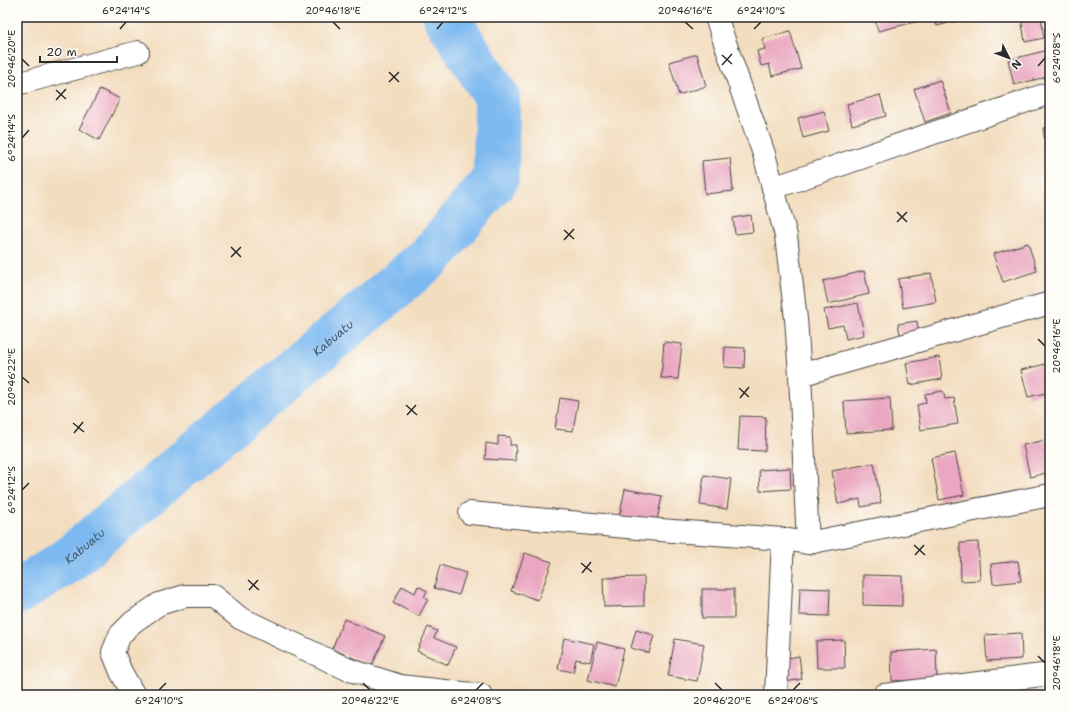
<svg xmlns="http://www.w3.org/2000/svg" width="1067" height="712" font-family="'Shantell Sans',sans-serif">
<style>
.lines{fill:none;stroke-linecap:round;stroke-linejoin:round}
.river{stroke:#7db9f0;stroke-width:46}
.building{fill:#eaa7c1}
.minor-casing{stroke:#494641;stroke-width:24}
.minor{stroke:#fff;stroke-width:22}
.ticks{fill:none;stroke:#2b2b2b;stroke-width:1.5}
.labels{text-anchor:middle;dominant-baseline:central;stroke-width:3.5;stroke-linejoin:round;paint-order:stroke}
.water-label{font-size:12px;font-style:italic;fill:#485d70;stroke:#fdfcf7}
.neatline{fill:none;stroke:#2b2b2b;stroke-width:1.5}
.ticks-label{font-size:10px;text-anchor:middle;fill:#2b2b2b}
</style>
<rect width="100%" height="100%" fill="#fdfcf7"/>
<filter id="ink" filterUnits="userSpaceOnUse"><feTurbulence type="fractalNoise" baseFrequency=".025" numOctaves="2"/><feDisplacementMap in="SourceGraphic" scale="8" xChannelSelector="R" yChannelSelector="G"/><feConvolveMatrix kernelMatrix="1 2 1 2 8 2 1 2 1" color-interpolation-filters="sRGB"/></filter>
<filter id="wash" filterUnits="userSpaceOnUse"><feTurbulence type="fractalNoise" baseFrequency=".012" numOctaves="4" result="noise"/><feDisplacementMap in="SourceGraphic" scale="16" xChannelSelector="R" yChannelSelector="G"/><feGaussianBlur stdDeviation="0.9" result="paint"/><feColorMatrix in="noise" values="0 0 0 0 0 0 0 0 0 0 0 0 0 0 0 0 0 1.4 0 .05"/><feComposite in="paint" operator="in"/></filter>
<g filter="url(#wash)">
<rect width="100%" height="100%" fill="#f3ddbf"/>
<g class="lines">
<!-- river -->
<path class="river" id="s1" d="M17,592L66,562L431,256L496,178L497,97L446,17"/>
</g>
<g id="blocks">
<!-- building -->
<g class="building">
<path d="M874,17H918L919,21L878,31Z"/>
<path d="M935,17H963L964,19L937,26Z"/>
<path d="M1021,17H1041L1044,38L1025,42Z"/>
<path d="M790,31L801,69L772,76L769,64L761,66L757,51L765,49L762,39Z"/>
<path d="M1044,51L1050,76L1014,85L1008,60Z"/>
<path d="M697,54L706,86L679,95L669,62Z"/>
<path d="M940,80L951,113L925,122L914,89Z"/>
<path d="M100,89L120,99L99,140L79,129Z"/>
<path d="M880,95L886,116L852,125L847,104Z"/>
<path d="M824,111L829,131L803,138L798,118Z"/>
<path d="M1050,127V166H1048L1043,128Z"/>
<path d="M730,158L733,191L705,194L702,161Z"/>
<path d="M751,215L753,232L735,234L733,218Z"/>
<path d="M1028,243L1037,271L1003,282L993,254Z"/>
<path d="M864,271L869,294L828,304L823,281Z"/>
<path d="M931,273L936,302L903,308L898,279Z"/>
<path d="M858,303L864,335L846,339L843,325L828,328L824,310Z"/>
<path d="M917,321L919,336L901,338L898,324Z"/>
<path d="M664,342L682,344L678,379L661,378Z"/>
<path d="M725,347L745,348L744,368L724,367Z"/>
<path d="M939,357L942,379L910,385L906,363Z"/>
<path d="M1050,363V392L1028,397L1021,370Z"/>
<path d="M943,391L945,399L954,398L958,424L921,430L917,405L926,403L925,394Z"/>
<path d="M560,398L578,401L573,431L555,429Z"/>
<path d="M890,398L892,430L846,433L844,401Z"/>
<path d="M740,416L766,417L765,451L738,450Z"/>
<path d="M498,436L510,437V445H516L515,461L485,459L486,443L498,445Z"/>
<path d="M1050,439V472L1030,477L1023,445Z"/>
<path d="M955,453L964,495L939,500L931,458Z"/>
<path d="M874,463L881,503L861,507L860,499L838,504L832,471Z"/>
<path d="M790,468L791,489L760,491L759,470Z"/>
<path d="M704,475L731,479L727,509L700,505Z"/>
<path d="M625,489L662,496L656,525L619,519Z"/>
<path d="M978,542L980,580L961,581L960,543Z"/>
<path d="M525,553L552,562L538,600L511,591Z"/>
<path d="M1018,561L1021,581L993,584L991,564Z"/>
<path d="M440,565L466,573L459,595L434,588Z"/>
<path d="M863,575L902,576V606L863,605Z"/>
<path d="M644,577V606L604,607L603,578Z"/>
<path d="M402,586L415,593L418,586L427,591L424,597L428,599L419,616L393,603Z"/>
<path d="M800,588L830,589L829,616L799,615Z"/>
<rect x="702" y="589" width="32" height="29"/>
<path d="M344,619L385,636L372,666L332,649Z"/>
<path d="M428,627L437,631L434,638L456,647L448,665L417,651Z"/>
<path d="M636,630L654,635L649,653L631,648Z"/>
<path d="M1021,633L1022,659L987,661L985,635Z"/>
<path d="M564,638L594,644L590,662L576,659L573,672L558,669Z"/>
<path d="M675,639L704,644L697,681L668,676Z"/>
<path d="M844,640L845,668H817L816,641Z"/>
<path d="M597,642L624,649L615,687L588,680Z"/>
<path d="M936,649L937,679L892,681L891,652Z"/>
<path d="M799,656L802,679L785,682L782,659Z"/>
</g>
</g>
</g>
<g filter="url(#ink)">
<use href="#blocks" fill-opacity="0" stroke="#494641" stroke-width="1"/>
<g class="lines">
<defs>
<g id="minor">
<path d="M716,17L764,154L786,236L796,319L800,375L808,543"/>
<path d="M17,84L138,52"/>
<path d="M773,188L1050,93"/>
<path d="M800,375L1050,303"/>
<path d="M470,513L660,530L783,539L808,543L1050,495"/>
<path d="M134,695L121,672L113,652L120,635L133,622L159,604L185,596H213L240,618L347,669L400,686L481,695"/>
<path d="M776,695L783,539"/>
<path d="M884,695L1050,674"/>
</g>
</defs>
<!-- minor casing -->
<use href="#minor" class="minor-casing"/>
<!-- minor -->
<use href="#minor" class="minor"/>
</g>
</g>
<!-- ticks -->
<path class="ticks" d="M333,22L340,29M685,22L693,29M120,29L126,22M437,29L443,22M754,29L761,22M722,55L732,64M22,59L29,66M722,65L732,54M1038,66L1045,58M389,72L399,82M389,82L399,72M56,90L66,99M56,100L66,89M22,138L29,130M897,212L907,222M897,222L907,212M564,230L574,239M564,240L574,229M231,247L241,257M231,257L241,247M1038,339L1045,346M22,377L29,383M739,388L749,397M740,398L749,387M406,405L417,415M407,415L416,405M73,423L84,432M74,433L83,422M22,490L29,483M914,545L925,555M915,555L924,545M581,563L592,572M582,573L591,562M248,580L259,590M249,590L258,580M1038,656L1045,663M363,683L370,690M715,683L722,690M159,690L166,683M476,690L483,683M793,690L800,683"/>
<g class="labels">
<!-- water labels -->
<g class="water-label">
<text stroke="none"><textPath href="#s1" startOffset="406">Kabuatu</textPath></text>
<text stroke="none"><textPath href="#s1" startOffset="82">Kabuatu</textPath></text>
</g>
</g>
<!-- margin -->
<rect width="1067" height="712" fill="none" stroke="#fdfcf7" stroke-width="44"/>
<!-- north arrow -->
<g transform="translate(1009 58) rotate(132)" stroke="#fdfcf7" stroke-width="3" paint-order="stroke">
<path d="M0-3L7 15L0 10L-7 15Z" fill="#2b2b2b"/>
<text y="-6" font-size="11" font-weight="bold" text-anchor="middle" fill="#2b2b2b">N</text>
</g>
<!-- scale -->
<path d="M40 56v6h77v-6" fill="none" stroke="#2b2b2b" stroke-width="2"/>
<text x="46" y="56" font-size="12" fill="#2b2b2b" stroke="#fdfcf7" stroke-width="3" paint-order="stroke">20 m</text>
<rect x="22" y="22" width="1023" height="668" class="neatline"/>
<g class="ticks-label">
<text x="126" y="14">6°24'14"S</text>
<text x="333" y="14">20°46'18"E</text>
<text x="443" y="14">6°24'12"S</text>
<text x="685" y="14">20°46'16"E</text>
<text x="761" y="14">6°24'10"S</text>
<text transform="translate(1056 58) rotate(-90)" y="4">6°24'08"S</text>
<text transform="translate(11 59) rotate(-90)" y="4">20°46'20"E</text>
<text transform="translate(11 138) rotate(-90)" y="4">6°24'14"S</text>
<text transform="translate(1056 346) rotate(-90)" y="4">20°46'16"E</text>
<text transform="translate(11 377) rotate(-90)" y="4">20°46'22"E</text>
<text transform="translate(11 490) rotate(-90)" y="4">6°24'12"S</text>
<text transform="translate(1056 663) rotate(-90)" y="4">20°46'18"E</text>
<text x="159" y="704">6°24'10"S</text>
<text x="370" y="704">20°46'22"E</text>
<text x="476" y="704">6°24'08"S</text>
<text x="722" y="704">20°46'20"E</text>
<text x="793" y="704">6°24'06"S</text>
</g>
</svg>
